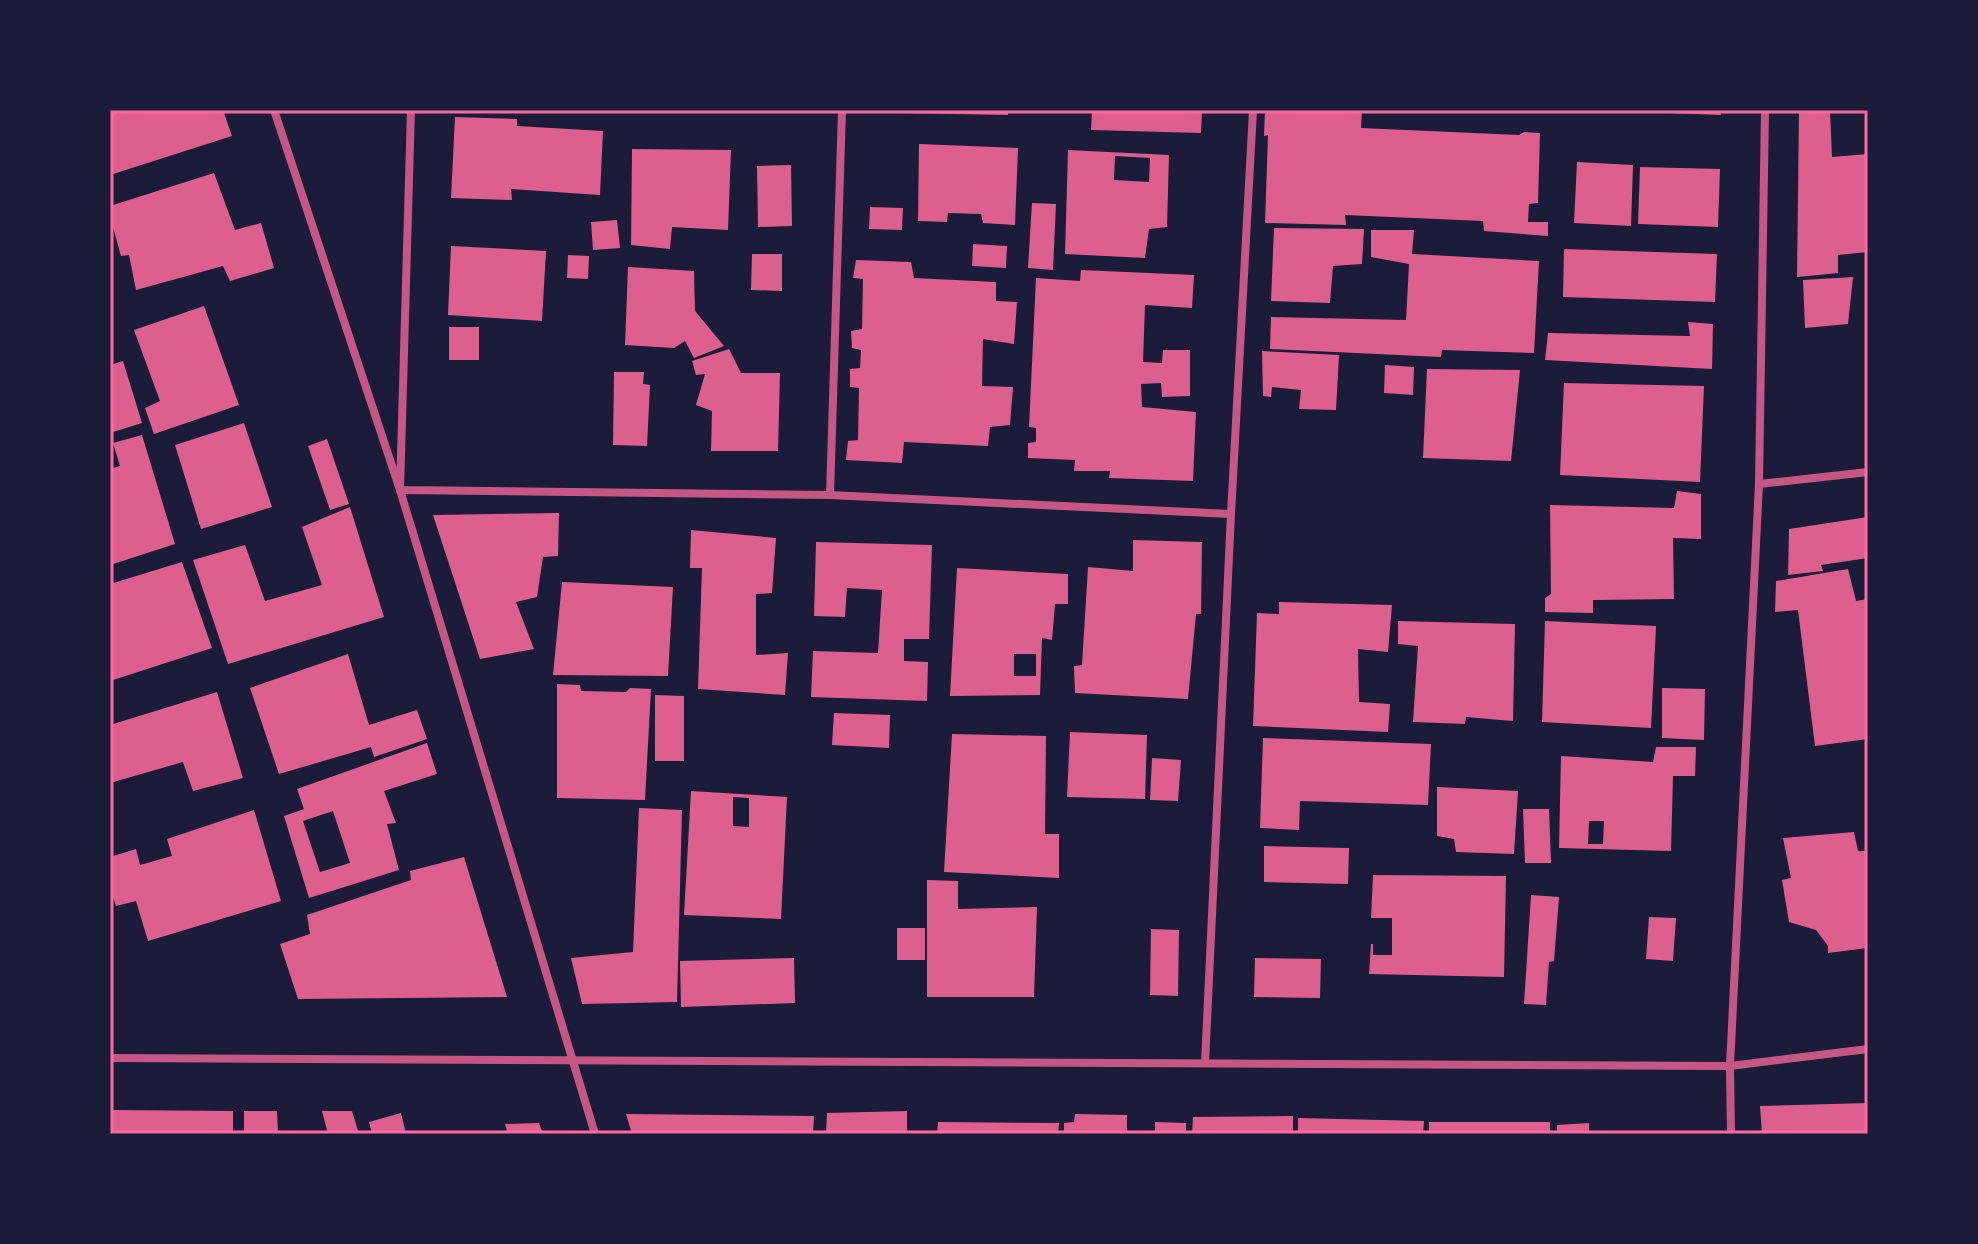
<svg xmlns="http://www.w3.org/2000/svg" width="1978" height="1244" font-family="Barlow,sans-serif">
<style>
.building{fill:#dd5f8e;fill-rule:evenodd}
.lines{fill:none;stroke-linecap:round;stroke-linejoin:round}
.minor{stroke:#c65784;stroke-width:8}
.neatline{fill:none;stroke:#ff6b9d;stroke-width:3}
</style>
<rect width="100%" height="100%" fill="#1b1b3a"/>
<!-- building -->
<g class="building">
<path d="M116,110H223L232,136L110,175V112Z"/>
<path d="M902,110H1008V115L902,113Z"/>
<path d="M1092,110H1202L1201,133L1091,130Z"/>
<path d="M1265,110H1362L1361,128L1519,135L1524,132L1540,133L1538,203L1529,204L1528,222H1548V236L1484,231L1483,221L1345,215L1346,225L1265,223L1268,135L1264,136Z"/>
<path d="M1668,110H1720L1721,115L1668,113Z"/>
<path d="M1799,110H1830L1832,157L1868,154V252L1838,255V273L1797,277Z"/>
<path d="M455,117L517,119V126L603,131L600,195L511,189L512,200L451,198Z"/>
<path d="M919,144L1018,148L1015,225L983,223L981,214L948,213L947,222L918,221Z"/>
<path d="M632,149L731,150L728,230L672,227L670,249L631,245Z"/>
<path d="M1068,150L1169,155L1167,227L1149,229L1145,258L1065,254ZM1115,156L1150,158L1149,182L1114,180Z"/>
<path d="M1577,162L1633,165L1631,226L1574,223Z"/>
<path d="M791,165L792,226L758,227L757,166Z"/>
<path d="M1640,167L1720,169L1718,227L1638,224Z"/>
<path d="M214,173L235,230L261,223L274,268L230,281L223,266L136,290L129,255L121,256L110,216V206Z"/>
<path d="M1032,203L1056,204L1053,270L1028,268Z"/>
<path d="M870,207L903,208L902,230L869,229Z"/>
<path d="M617,220L620,248L593,250L591,222Z"/>
<path d="M1274,228L1364,229L1362,264L1333,266L1330,303L1271,301Z"/>
<path d="M1371,230H1414L1412,254L1539,261L1534,353L1442,350L1441,357L1270,349L1271,317L1406,320L1409,264L1371,257Z"/>
<path d="M973,244L1007,246L1006,268L972,266Z"/>
<path d="M451,246L546,251L542,321L448,315Z"/>
<path d="M1564,249L1717,254L1715,302L1563,297Z"/>
<path d="M752,254H782V291L751,290Z"/>
<path d="M568,255L589,256L588,279L567,278Z"/>
<path d="M856,260L911,262L914,278L996,282V301L1017,302L1014,344L983,339L982,386L1013,387L1010,425L990,427L988,446L904,442L902,463L846,460L848,441L858,440L859,388L850,387V369L860,368L861,350L852,348L851,331L862,329L863,279L853,278Z"/>
<path d="M628,267L694,271L695,311L724,346L694,358L685,341L674,348L625,345Z"/>
<path d="M1081,270L1194,275L1192,308L1145,305L1143,362L1162,363L1163,350H1190V396L1162,397L1161,383L1141,384L1142,407L1196,412L1193,481L1109,478L1110,471H1074L1075,460L1028,458V443L1036,442V428L1029,427L1036,278L1080,281Z"/>
<path d="M1853,277L1848,324L1805,328L1803,280Z"/>
<path d="M204,306L239,405L154,434L145,408L160,401L134,330Z"/>
<path d="M1688,322L1713,324L1712,369L1545,360L1548,333L1690,336Z"/>
<rect x="449" y="327" width="30" height="33"/>
<path d="M729,349L741,373H780L778,451H711L712,411L696,405L705,374L696,375L692,361Z"/>
<path d="M1262,351L1339,355L1336,410L1299,409L1301,390L1272,387L1271,397L1263,396Z"/>
<path d="M123,361L142,423L110,433V365Z"/>
<path d="M1385,365L1414,367L1413,395L1384,393Z"/>
<path d="M1427,369L1520,370L1511,461L1423,458Z"/>
<path d="M614,372H644L643,384L650,385L647,446L613,445Z"/>
<path d="M1564,383L1704,386L1700,482L1560,475Z"/>
<path d="M244,423L272,507L201,529L175,445Z"/>
<path d="M142,435L175,544L110,565V469L120,466L113,443Z"/>
<path d="M327,439L349,504L330,510L308,446Z"/>
<path d="M1677,491L1701,494V539L1673,538L1674,599L1593,600V613L1545,612V598L1551,594L1550,505L1674,508Z"/>
<path d="M350,507L384,617L228,664L193,560L245,545L265,601L322,585L302,527Z"/>
<path d="M559,513L558,556L543,557L537,597L516,602L534,649L480,659L433,515Z"/>
<path d="M1868,517V558L1821,565L1823,571L1788,575L1789,529Z"/>
<path d="M691,530L776,538L772,593L756,594V655L788,653L785,695L698,689L702,568H690Z"/>
<path d="M1133,540L1202,542L1201,614H1196L1188,699L1075,693L1074,666L1082,665L1088,567L1133,571Z"/>
<path d="M816,542L932,545L929,639H904V661L928,662L927,701L811,697L813,651L878,653L882,590L847,588L845,617L814,616Z"/>
<path d="M182,562L212,648L110,681V584Z"/>
<path d="M957,568L1068,574V604H1055L1052,640L1042,638L1040,695L950,696ZM1014,654H1036V676H1014Z"/>
<path d="M1848,569L1856,601L1868,599V739L1815,746L1798,610L1775,612L1776,581Z"/>
<path d="M562,582L673,587L668,676L553,675Z"/>
<path d="M1279,602L1392,605L1388,652L1358,649L1359,702L1390,704L1388,732L1253,726L1257,613L1279,614Z"/>
<path d="M1398,621L1515,624L1513,721L1466,717L1465,724L1413,722L1418,646L1398,644Z"/>
<path d="M1545,621L1656,626L1651,728L1542,722Z"/>
<path d="M348,654L369,725L417,710L427,739L374,757L371,747L279,774L250,688Z"/>
<path d="M557,684L580,685L581,691L626,692L630,688L651,689L645,800L557,798Z"/>
<path d="M1662,688L1705,689L1704,740L1662,738Z"/>
<path d="M217,692L243,778L193,791L183,762L110,783V725Z"/>
<path d="M655,695L684,696V761H655Z"/>
<path d="M834,713L890,715L889,748L832,745Z"/>
<path d="M1070,732L1147,735L1145,799L1067,797Z"/>
<path d="M952,734L1046,736L1045,834H1059V878L944,872Z"/>
<path d="M1263,738L1431,744L1428,805L1300,801L1299,830L1260,828Z"/>
<path d="M427,743L437,774L384,791L396,823L387,824L399,870L309,898L284,816L304,809L297,789ZM333,811L350,863L320,872L303,821Z"/>
<path d="M1656,747H1696L1695,776H1673L1671,851L1559,848L1561,756L1653,762ZM1589,821H1604L1603,844H1588Z"/>
<path d="M1152,758L1181,760L1178,801L1150,800Z"/>
<path d="M1437,787L1518,791L1514,854L1456,852L1454,839L1437,836Z"/>
<path d="M691,791L787,797L781,919L684,915ZM733,797L749,798V827L733,826Z"/>
<path d="M639,808L682,810L677,1002L582,1004L571,958L633,952Z"/>
<path d="M1523,809H1549L1551,863H1525Z"/>
<path d="M254,810L281,901L148,941L136,901L116,906L110,888V857L136,849L140,865L172,856L167,839Z"/>
<path d="M1854,832L1858,851H1868L1867,948L1828,953V946L1816,930L1789,922L1782,880L1791,878L1783,838Z"/>
<path d="M1264,846L1349,848L1348,884L1264,882Z"/>
<path d="M464,857L507,997L298,999L280,944L310,934L307,915L411,880L410,871Z"/>
<path d="M1373,875L1506,876L1504,977L1369,974L1371,944H1373V955H1392V918H1371Z"/>
<path d="M927,880L958,881V909L1037,907L1034,997H927Z"/>
<path d="M1531,895L1559,897L1554,961L1549,962L1546,1005L1524,1004Z"/>
<path d="M1649,917L1676,918L1673,961L1646,959Z"/>
<rect x="897" y="928" width="28" height="32"/>
<path d="M1151,929L1179,930L1178,996L1150,995Z"/>
<path d="M794,958L795,1003L681,1007L680,961Z"/>
<path d="M1255,958L1321,959L1320,998L1254,997Z"/>
<path d="M1868,1103V1134H1762L1760,1106Z"/>
<path d="M110,1110L233,1111V1134H110Z"/>
<path d="M244,1111H277L278,1134H244Z"/>
<path d="M322,1111H352L359,1134H328Z"/>
<path d="M907,1111V1134H826L827,1113Z"/>
<path d="M401,1113L406,1134H372L369,1122Z"/>
<path d="M626,1114L814,1116L813,1134H632Z"/>
<path d="M1075,1114L1127,1115V1134H1064V1123L1074,1122Z"/>
<path d="M1293,1116V1134H1192L1193,1117Z"/>
<path d="M1298,1118L1424,1121L1423,1134H1298Z"/>
<path d="M938,1122L1059,1123L1058,1134H937Z"/>
<path d="M1155,1122L1186,1123V1134H1155Z"/>
<rect x="1429" y="1122" width="121" height="12"/>
<path d="M539,1123L543,1134H508L505,1124Z"/>
<path d="M1589,1123V1134H1557V1125Z"/>
</g>
<g class="lines">
<!-- minor -->
<g class="minor">
<path d="M274,110L400,490L595,1134"/>
<path d="M411,110L400,490L830,495L1231,514"/>
<path d="M1759,484L1868,472"/>
<path d="M830,495L842,110"/>
<path d="M110,1058L1730,1066L1868,1049"/>
<path d="M1205,1063L1231,514L1253,110"/>
<path d="M1731,1134L1730,1066L1759,484L1765,110"/>
</g>
</g>
<!-- border -->
<rect width="1978" height="1244" fill="none" stroke="#1b1b3a" stroke-width="224"/>
<rect x="112" y="112" width="1754" height="1020" class="neatline"/>
</svg>
